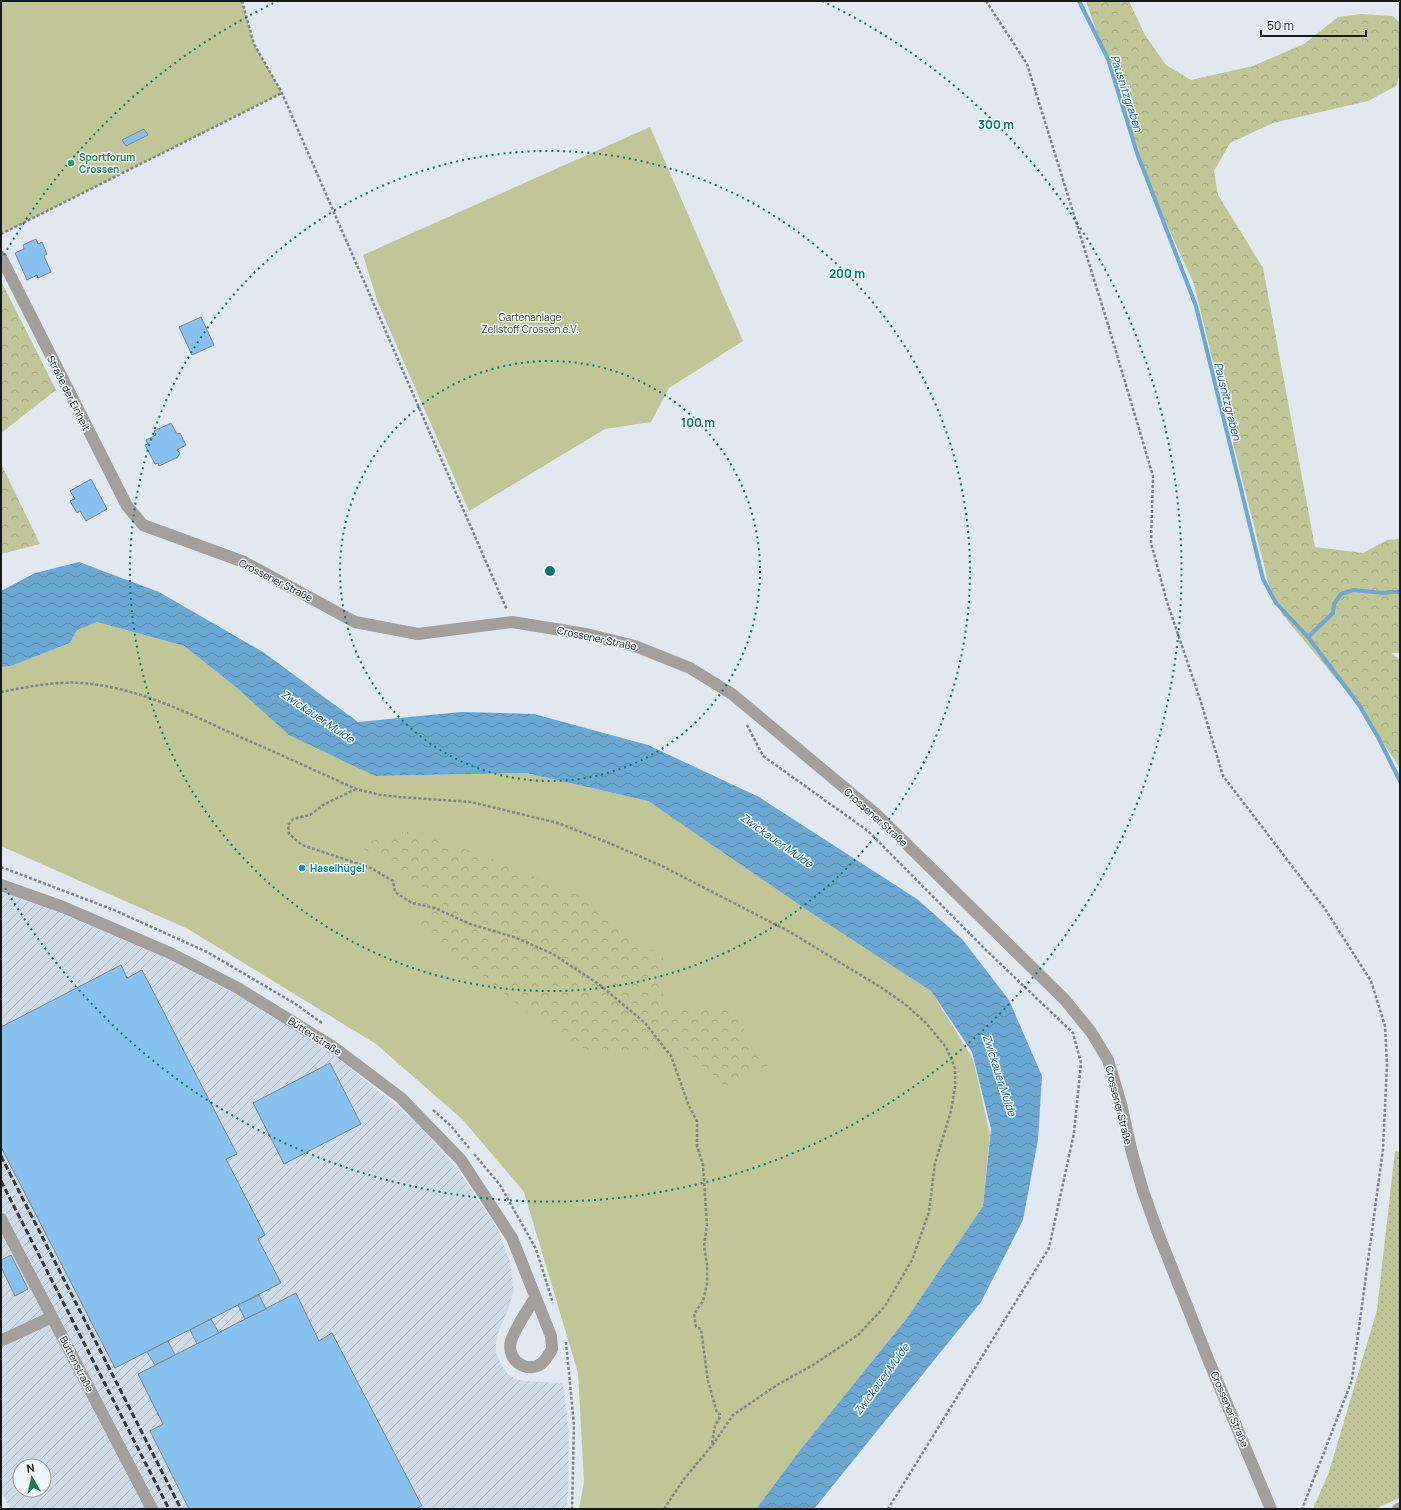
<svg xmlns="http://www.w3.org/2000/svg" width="1401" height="1510" font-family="Manrope,sans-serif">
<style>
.industrial{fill:url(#industrial-furrows);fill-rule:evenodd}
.green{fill:#c0c695}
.forest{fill:url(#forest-crowns)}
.park{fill:url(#park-dots)}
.water{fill:url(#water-waves)}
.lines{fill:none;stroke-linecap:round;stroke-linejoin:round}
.stream{stroke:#6ba8d4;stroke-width:4}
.building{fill:#86c1f0;stroke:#7e848a}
.path{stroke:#7f8489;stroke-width:2.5;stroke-dasharray:3 2;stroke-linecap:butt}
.minor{stroke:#a29f9d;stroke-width:12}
.rail{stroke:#35393c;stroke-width:3;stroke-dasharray:6 3;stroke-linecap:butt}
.ring{fill:none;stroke:#0f766e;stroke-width:2;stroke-dasharray:2 4}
.leisure-dot{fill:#2e9e5b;stroke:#eef6fc;stroke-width:1.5}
.culture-dot{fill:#0f9aa8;stroke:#eef6fc;stroke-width:1.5}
.labels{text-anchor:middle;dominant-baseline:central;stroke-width:3;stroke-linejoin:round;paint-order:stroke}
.leisure-label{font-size:10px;font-weight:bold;fill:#27864d;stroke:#eef6fc;text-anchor:start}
.park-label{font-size:10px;fill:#484c19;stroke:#eef6fc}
.street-label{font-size:10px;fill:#16191b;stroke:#eef6fc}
.culture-label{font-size:10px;font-weight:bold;fill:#0d838f;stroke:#eef6fc;text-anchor:start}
.water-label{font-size:11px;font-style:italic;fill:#135a85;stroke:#eef6fc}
.centre{fill:#0f766e;stroke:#eef6fc;stroke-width:2}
.ring-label{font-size:12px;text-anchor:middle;font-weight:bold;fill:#0f766e;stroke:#eef6fc;stroke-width:3;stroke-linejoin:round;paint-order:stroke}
</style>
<defs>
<pattern id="industrial-furrows" width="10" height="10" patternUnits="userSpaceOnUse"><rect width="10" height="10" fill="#cfdce8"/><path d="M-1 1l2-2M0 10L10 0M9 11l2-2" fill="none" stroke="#b1bcc6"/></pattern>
<pattern id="forest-crowns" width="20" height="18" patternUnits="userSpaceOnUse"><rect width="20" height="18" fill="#c0c695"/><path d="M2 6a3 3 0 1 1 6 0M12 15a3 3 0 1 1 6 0" fill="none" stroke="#a4aa80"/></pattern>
<pattern id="park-dots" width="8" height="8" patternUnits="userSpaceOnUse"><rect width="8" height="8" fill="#c0c695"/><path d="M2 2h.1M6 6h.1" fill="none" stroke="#a4aa80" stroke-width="1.8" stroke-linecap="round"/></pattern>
<pattern id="water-waves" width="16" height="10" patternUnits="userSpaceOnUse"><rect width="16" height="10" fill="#6ba8d4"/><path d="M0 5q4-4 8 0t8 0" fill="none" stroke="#5788ab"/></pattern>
</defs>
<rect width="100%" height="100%" fill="#e1e8ef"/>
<!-- industrial -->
<path class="industrial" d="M1,891L100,925L185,967L268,1012L333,1054L416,1122L458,1170L498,1230L510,1262L514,1290L508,1310L499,1330L496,1342V1353L501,1364L508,1374L514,1378L524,1381L563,1383L569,1433L568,1491L566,1509H10L1,1491ZM20,1466H44V1490H20Z"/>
<!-- green -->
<g class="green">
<path d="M1,1H242L254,44L282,93L1,234Z"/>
<path d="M650,127L743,341L669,388L651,422L605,429L469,511L378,303L363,255Z"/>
<path d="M97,622L184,646L237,688L375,776L526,773L648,801L931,991L973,1059L990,1135L983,1206L907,1318L797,1454L756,1509H579L584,1482L578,1373L524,1192L463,1120L376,1044L188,929L1,846V667L11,666L70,643L77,629Z"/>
</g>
<!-- forest -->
<g class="forest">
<path d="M1086,1H1129L1145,35L1166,65L1191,80L1253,66L1304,44L1338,17L1361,14L1393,16L1400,23V74L1396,86L1368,101L1273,123L1230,143L1214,171L1218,195L1263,268L1315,547L1363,553L1387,540L1400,539V653H1391L1400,660V768L1358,705L1282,614L1269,585L1225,411L1194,284L1157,203Z"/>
<path d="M1,281L56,390L1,433Z"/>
<path d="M1,464L40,544L1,554Z"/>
<path d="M397,832H418L492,859L578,895L671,964L659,983L667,1005L688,1009L730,1007L767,1066L725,1087L678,1043L641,1054H593L530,1014L415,923L427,890L359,846Z"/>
</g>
<!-- park -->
<path class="park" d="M1395,1151L1400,1152V1498L1374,1509H1313L1329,1472L1377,1310Z"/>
<!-- water -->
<path class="water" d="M79,562L159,592L263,652L358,722L461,712L534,714L648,745L759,797L917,899L962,939L1009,1000L1042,1076L1038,1140L1023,1220L981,1302L814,1509H756L797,1454L907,1318L983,1206L991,1129L972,1052L931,991L816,916L648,801L526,773L375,776L289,735L237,688L184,646L97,622L77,630L70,643L11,666L1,667V591L35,573Z"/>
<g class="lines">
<!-- stream -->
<g class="stream">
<path d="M1079,1L1108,59L1137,153L1196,306L1263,579L1276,603L1308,637L1359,705L1378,737L1400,781"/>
<path d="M1308,637L1333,613L1334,604L1341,594L1353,590L1384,593L1390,592H1400"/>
</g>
</g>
<!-- building -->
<g class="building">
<path d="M144,129L148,135L126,146L122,140Z"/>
<path d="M36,239L38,244L42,242L47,254L44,256L51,272L38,278L37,275L27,280L15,253L24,249L23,245Z"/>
<path d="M201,317L214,345L192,355L179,327Z"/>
<path d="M171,423L177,434L180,433L186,445L177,450L180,453L177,458H176L159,466L158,463L155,464L145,445L148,444L146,440L156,435L154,431Z"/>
<path d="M91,479L107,509L86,521L80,511L77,513L70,501L75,499L70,491Z"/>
<path d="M121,965L127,978L142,970L237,1154L226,1159L265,1235L258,1239L281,1283L115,1368L1,1147V1027Z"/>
<path d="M330,1063L361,1124L284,1164L253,1103Z"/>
<path d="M11,1255L28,1289L15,1296L1,1267V1260Z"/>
<path d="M296,1293L319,1341L332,1333L422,1506L415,1509H189L150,1431L163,1424L138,1374Z"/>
<path d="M259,1295L266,1309L245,1319L238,1305Z"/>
<path d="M211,1319L219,1333L197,1344L190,1330Z"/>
<path d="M168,1341L175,1355L155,1365L147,1352Z"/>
</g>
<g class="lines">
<!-- path -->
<g class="path">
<path d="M242,1L254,44L282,93L507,610"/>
<path d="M986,1L1027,64L1106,318L1153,476L1151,543L1167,602L1200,699L1223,776L1325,909L1371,981L1385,1026L1387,1064L1383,1149L1352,1380L1302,1509"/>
<path d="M1,234L282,93"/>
<path d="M1,692C26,687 57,681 82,683C135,687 184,711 231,733C273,751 314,770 356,789L381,795L399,797L471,802L558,823L609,843L662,866L790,932L882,988L906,1005L926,1023L946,1047L955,1068V1087L951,1111L935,1163L929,1212L912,1260L885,1306L858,1335L813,1365L777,1385L733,1415L714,1443L684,1479L664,1509"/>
<path d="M747,725L763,756L868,831L986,950L1073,1033L1081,1063L1074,1133L1049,1248L888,1509"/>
<path d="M356,789L323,805L310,815L293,819L288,825L289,834L302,845L371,868L393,881L395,892L412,903L435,908L470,924L514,937L553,954L600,985L645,1023L671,1056L689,1106L697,1121V1146L703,1165L707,1225L704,1246L707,1265V1284L703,1301L694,1314L696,1327L701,1329L708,1381L717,1413L720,1414L719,1420L715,1425L712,1444"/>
<path d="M1,867L114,910L207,952L294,1003L322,1023"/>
<path d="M433,1110L451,1126L469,1148"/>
<path d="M474,1154L500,1185L536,1249L553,1303"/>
<path d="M566,1342L574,1425L572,1509"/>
</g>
<!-- minor -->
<g class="minor">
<path d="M1,257L127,506L143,525L244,562L355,622L418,634L512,622L586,634L635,646L690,668L732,694L876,814L1065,1000L1091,1032L1108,1060L1121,1104L1132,1153L1143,1191L1158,1233L1208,1359L1271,1509"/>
<path d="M1,885L63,907L170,953L236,987L332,1046L401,1098L461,1160L512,1238L551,1336C551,1340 552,1345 552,1349C551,1352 549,1354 547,1357C535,1378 505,1364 511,1341C516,1326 527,1311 535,1298"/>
<path d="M1,1219L152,1509"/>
<path d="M1,1340L7,1338L52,1317"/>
<path d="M1398,1509L1400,1508"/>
</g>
<!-- rail -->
<g class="rail">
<path d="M1,1156L181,1509"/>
<path d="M1,1181L169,1509"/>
</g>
</g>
<!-- distance rings -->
<g class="ring">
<circle cx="550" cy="571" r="210"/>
<circle cx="550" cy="571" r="420"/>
<path d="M4 255A631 631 0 0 1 278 1M822 1A631 631 0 1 1 4 886"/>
</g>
<!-- markers -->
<circle class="leisure-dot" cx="71" cy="163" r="4"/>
<circle class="culture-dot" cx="302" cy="868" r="4"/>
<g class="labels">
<!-- leisure labels -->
<g class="leisure-label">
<text x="79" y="157">Sportforum<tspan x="79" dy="12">Crossen</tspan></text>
</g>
<!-- park labels -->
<g class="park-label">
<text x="530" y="317">Gartenanlage<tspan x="530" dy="12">Zellstoff Crossen e.V.</tspan></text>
</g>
<!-- street labels -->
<g class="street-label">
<text transform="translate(69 393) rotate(63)">Straße der Einheit</text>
<text transform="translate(276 580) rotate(27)">Crossener Straße</text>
<text transform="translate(597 638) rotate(12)">Crossener Straße</text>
<text transform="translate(876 817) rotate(42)">Crossener Straße</text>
<text transform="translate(315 1036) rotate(33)">Büttenstraße</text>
<text transform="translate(1119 1105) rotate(76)">Crossener Straße</text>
<text transform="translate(77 1364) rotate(63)">Büttenstraße</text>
<text transform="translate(1230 1409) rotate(67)">Crossener Straße</text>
</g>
<!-- culture labels -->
<g class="culture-label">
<text x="310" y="868">Haselhügel</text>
</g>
<!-- water labels -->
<g class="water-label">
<text transform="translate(1127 93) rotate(72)">Pausnitzgraben</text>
<text transform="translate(1228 401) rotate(76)">Pausnitzgraben</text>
<text transform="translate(318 716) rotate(34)">Zwickauer Mulde</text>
<text transform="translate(777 840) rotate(35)">Zwickauer Mulde</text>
<text transform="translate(1000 1075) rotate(72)">Zwickauer Mulde</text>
<text transform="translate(881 1379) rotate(-54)">Zwickauer Mulde</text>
</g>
</g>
<circle cx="550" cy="571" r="6" class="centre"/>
<g class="ring-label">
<text x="996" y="129">300 m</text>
<text x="847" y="278">200 m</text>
<text x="698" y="427">100 m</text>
</g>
<!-- border -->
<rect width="1401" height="1510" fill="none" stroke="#16191b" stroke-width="4"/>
<!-- north arrow -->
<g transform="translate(32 1478) rotate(351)"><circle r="19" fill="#eef6fc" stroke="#989ea2"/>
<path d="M0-3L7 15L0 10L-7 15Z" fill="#217b50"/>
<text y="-6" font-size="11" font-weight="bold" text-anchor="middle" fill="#16191b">N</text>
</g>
<!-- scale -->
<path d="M1261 30v6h105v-6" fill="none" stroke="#16191b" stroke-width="2"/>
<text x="1267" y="30" font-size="12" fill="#16191b" stroke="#eef6fc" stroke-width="3" paint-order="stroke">50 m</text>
</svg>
